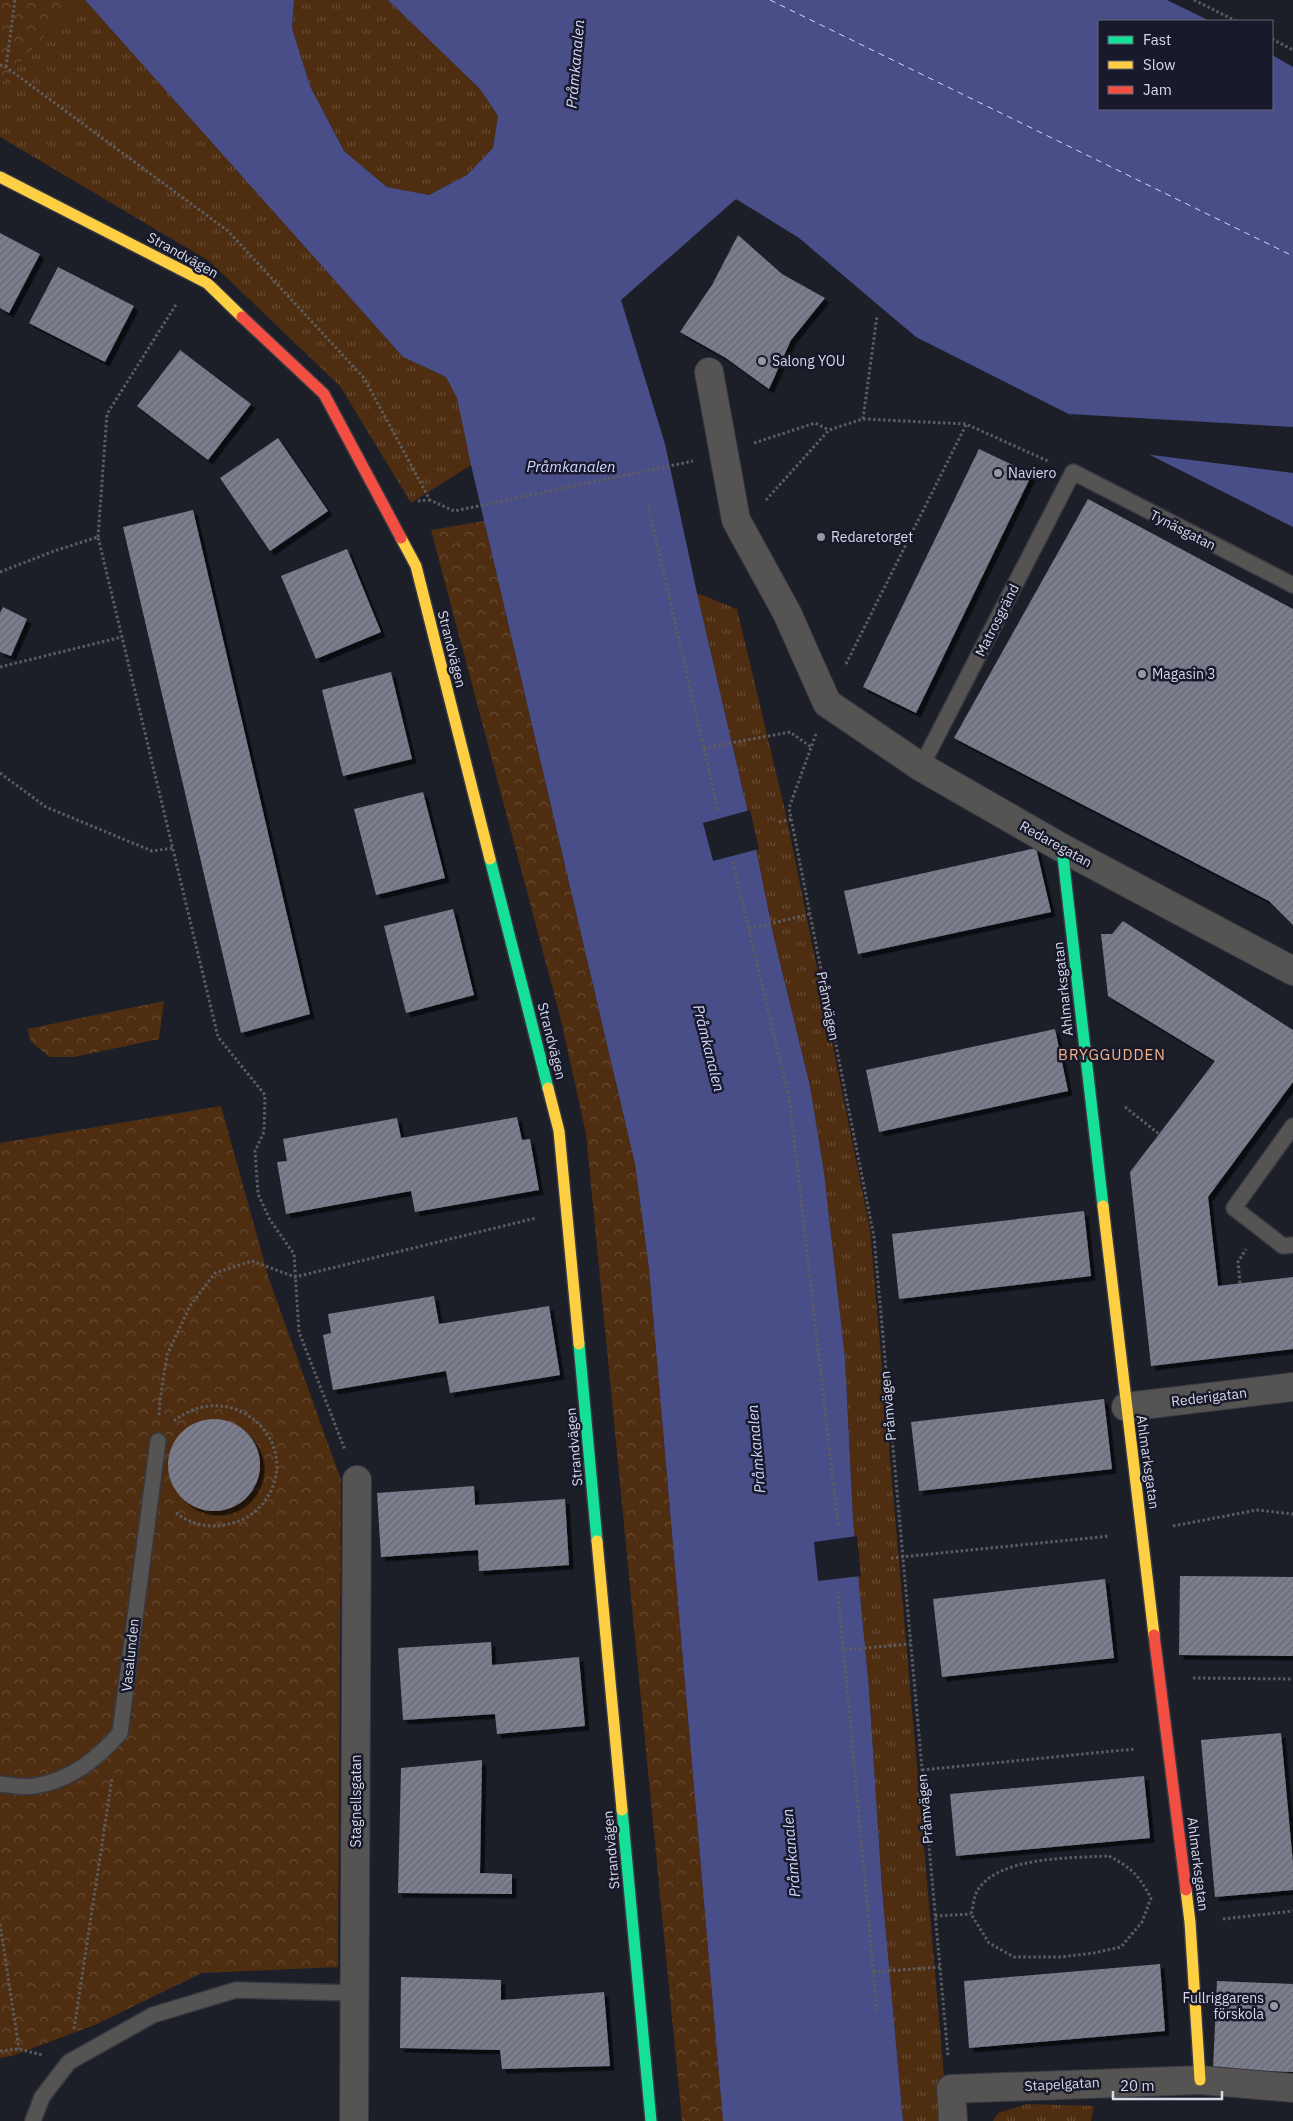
<svg xmlns="http://www.w3.org/2000/svg" width="1293" height="2121" font-family="'IBM Plex Sans',sans-serif">
<style>
.grass{fill:url(#grass-tufts)}
.forest{fill:url(#forest-crowns)}
.water{fill:#4a4e88}
.pier{fill:#1c1e28}
.lines{fill:none;stroke-linecap:round;stroke-linejoin:round}
.ferry{stroke:#d4d9ff;stroke-width:1;stroke-dasharray:6 5;stroke-linecap:butt}
.building{fill:url(#building-hatch);filter:url(#shadow)}
.lane-casing{stroke:#373942;stroke-width:18}
.street-casing{stroke:#373942;stroke-width:30}
.fast-casing{stroke:#373942;stroke-width:14}
.slow-casing{stroke:#373942;stroke-width:14}
.jam-casing{stroke:#373942;stroke-width:14}
.path{stroke:#5d5c5e;stroke-width:3;stroke-dasharray:2.5 2.5;stroke-linecap:butt}
.lane{stroke:#565452;stroke-width:15}
.street{stroke:#565452;stroke-width:28}
.fast{stroke:#16e098;stroke-width:11}
.slow{stroke:#ffcf43;stroke-width:11}
.jam{stroke:#f24e42;stroke-width:11}
.poi-dot{fill:#9698a4;stroke:#181a2c;stroke-width:2}
.labels{text-anchor:middle;dominant-baseline:central;stroke-width:5;stroke-linejoin:round;paint-order:stroke}
.street-label{font-size:14px;fill:#d8dae7;stroke:#181a2c}
.poi-label{font-size:14px;fill:#d8dae7;stroke:#181a2c;text-anchor:start}
.water-label{font-size:15px;font-style:italic;fill:#d4d9ff;stroke:#181a2c}
.neighbourhood-label{font-size:15px;letter-spacing:1px;fill:#f5b382;stroke:#181a2c}
</style>
<defs>
<pattern id="grass-tufts" width="24" height="20" patternUnits="userSpaceOnUse" patternTransform="scale(1.25)"><rect width="24" height="20" fill="#4e2d11"/><path d="M3 7l-1-3M5 7V3M7 7l1-3M15 17l-1-3M17 17v-4M19 17l1-3" fill="none" stroke="#674b34"/></pattern>
<pattern id="forest-crowns" width="20" height="18" patternUnits="userSpaceOnUse" patternTransform="scale(1.25)"><rect width="20" height="18" fill="#4e2d11"/><path d="M2 6a3 3 0 1 1 6 0M12 15a3 3 0 1 1 6 0" fill="none" stroke="#674b34"/></pattern>
<pattern id="building-hatch" width="6" height="6" patternUnits="userSpaceOnUse" patternTransform="scale(1.25)"><rect width="6" height="6" fill="#7c7e8e"/><path d="M-1 1l2-2M0 6l6-6M5 7l2-2" fill="none" stroke="#676974"/></pattern>
<filter id="shadow"><feDropShadow dx="4.5" dy="4.5" stdDeviation="0" flood-color="#0009"/></filter>
</defs>
<rect width="100%" height="100%" fill="#1c1e28"/>
<!-- grass -->
<g class="grass">
<path d="M79,0H85L403,357L446,377L458,398L471,465L411,503L340,386L209,261L0,137V84Z"/>
<path d="M294,0H388L480,89L498,116L493,148L467,175L429,195L387,187L344,151L310,86L292,28Z"/>
<path d="M697,593L737,609L785,810L870,1229L948,2121H903L882,1889L869,1689L853,1520L845,1358L824,1172L810,1086L774,938L753,834Z"/>
<path d="M1027,2104L1094,2106L1091,2121H993L998,2113Z"/>
</g>
<!-- forest -->
<g class="forest">
<path d="M0,0H79L0,84Z"/>
<path d="M484,521L635,1164L649,1269L723,2121H682L586,1134L561,1020L431,530Z"/>
<path d="M164,1001L159,1039L74,1057H50L31,1042L27,1029Z"/>
<path d="M221,1106L269,1279L341,1480L338,1967L202,1973L97,2024L12,2056L0,2058V1143Z"/>
</g>
<!-- water -->
<path class="water" d="M85,0H294L292,28L310,86L344,151L387,187L429,195L467,175L493,148L498,116L480,89L388,0H1167L1210,21H1099V109H1272V55L1293,67V527L916,337L799,238L736,199L621,300L665,444L697,593L753,834L774,938L810,1086L824,1172L845,1358L853,1520L869,1689L882,1889L903,2121H723L649,1269L635,1164L471,465L457,398L446,377L403,357Z"/>
<!-- pier -->
<g class="pier">
<path d="M1069,414L1293,427V473L1144,454Z"/>
<path d="M750,810L759,849L713,861L703,823Z"/>
<path d="M857,1536L861,1576L818,1581L814,1542Z"/>
</g>
<g class="lines">
<!-- ferry -->
<path class="ferry" d="M770,0L1293,256"/>
</g>
<!-- building -->
<g class="building">
<path d="M0,233L40,254L9,313L0,308Z"/>
<path d="M738,235L782,274L825,298L791,340L769,389L726,358L680,332L712,285Z"/>
<path d="M58,267L134,306L105,362L29,323Z"/>
<path d="M180,350L251,404L208,460L137,406Z"/>
<path d="M278,438L328,511L270,551L220,478Z"/>
<path d="M979,449L1032,474L916,713L863,687Z"/>
<path d="M1088,499L1293,609V925L1269,901L954,738Z"/>
<path d="M193,510L310,1014L241,1033L123,527Z"/>
<path d="M347,549L381,632L316,659L281,576Z"/>
<path d="M3,607L27,619L11,656L0,652V613Z"/>
<path d="M391,672L412,759L343,776L322,690Z"/>
<path d="M423,792L445,878L376,895L354,809Z"/>
<path d="M1036,848L1051,912L858,954L844,891Z"/>
<path d="M453,909L474,995L406,1013L384,926Z"/>
<path d="M1123,921L1293,1030V1082L1208,1197L1218,1286L1293,1277V1349L1151,1366L1130,1172L1215,1061L1108,996L1101,934H1112Z"/>
<path d="M1055,1029L1068,1091L879,1132L866,1070Z"/>
<path d="M517,1117L522,1140L530,1139L539,1190L415,1212L411,1191L286,1214L277,1162L287,1161L283,1139L397,1118L401,1138Z"/>
<path d="M1084,1211L1091,1276L899,1299L892,1234Z"/>
<path d="M434,1296L439,1324L549,1306L560,1375L450,1393L446,1371L333,1390L323,1335L331,1333L328,1314Z"/>
<path d="M1104,1399L1112,1469L919,1491L911,1422Z"/>
<circle cx="214" cy="1465" r="46"/>
<path d="M474,1486L475,1505L565,1499L569,1565L479,1571L478,1550L381,1557L377,1493Z"/>
<path d="M1180,1576L1293,1577V1656L1179,1655Z"/>
<path d="M1105,1579L1114,1658L942,1677L933,1599Z"/>
<path d="M491,1642L492,1665L579,1657L585,1726L497,1734L495,1714L403,1720L398,1648Z"/>
<path d="M1281,1733L1293,1864V1890L1215,1897L1201,1740Z"/>
<path d="M482,1760L480,1873L512,1874V1894L398,1893L401,1768Z"/>
<path d="M1144,1776L1150,1838L956,1856L950,1794Z"/>
<path d="M1160,1964L1165,2031L969,2048L964,1981Z"/>
<path d="M401,1977L501,1980V2000L604,1992L610,2066L502,2069L500,2050L400,2048Z"/>
<path d="M1217,1981L1293,1984V2072L1213,2069Z"/>
</g>
<g class="lines">
<defs>
<g id="lane">
<path d="M921,767L1073,472L1293,585"/>
<path d="M1293,1126L1234,1208L1283,1246L1293,1245"/>
<path d="M0,1784C11,1785 25,1788 35,1786C71,1780 97,1759 120,1733L158,1441"/>
<path d="M33,2121L42,2097L69,2062L153,2015L236,1990L355,1993"/>
</g>
<g id="street">
<path d="M709,372L736,520L787,613L827,703L921,767L1062,848L1293,971"/>
<path d="M1126,1407L1293,1387"/>
<path d="M354,2121L357,1480"/>
<path d="M953,2121L951,2089L1200,2080L1293,2088"/>
</g>
<g id="fast">
<path d="M1062,848L1103,1206"/>
<path d="M490,859L548,1088"/>
<path d="M579,1344L597,1541"/>
<path d="M622,1810L651,2121"/>
</g>
<g id="slow">
<path d="M0,177L207,283L242,317"/>
<path d="M401,538L416,566L490,859"/>
<path d="M548,1088L559,1131L579,1344"/>
<path d="M1103,1206L1154,1635"/>
<path d="M597,1541L622,1810"/>
<path d="M1186,1890L1190,1922L1200,2080"/>
</g>
<g id="jam">
<path d="M242,317L324,394L401,538"/>
<path d="M1154,1635L1186,1890"/>
</g>
</defs>
<!-- lane casing -->
<use href="#lane" class="lane-casing"/>
<!-- street casing -->
<use href="#street" class="street-casing"/>
<!-- fast casing -->
<use href="#fast" class="fast-casing"/>
<!-- slow casing -->
<use href="#slow" class="slow-casing"/>
<!-- jam casing -->
<use href="#jam" class="jam-casing"/>
<!-- path -->
<g class="path">
<path d="M1194,0L1236,21"/>
<path d="M1272,39L1293,50"/>
<path d="M0,65L6,67L228,231L364,378L430,500L454,511L693,461"/>
<path d="M6,67L15,0"/>
<path d="M863,419L877,316"/>
<path d="M754,443L815,423L829,430"/>
<path d="M766,500L829,430L863,419L966,424L1050,462"/>
<path d="M418,501L430,500"/>
<path d="M648,505L718,810"/>
<path d="M98,537L107,414L177,303"/>
<path d="M0,572L54,551L98,537L218,1037L265,1095L264,1132L255,1151L258,1194L270,1220L294,1254L299,1332L345,1450"/>
<path d="M846,664L966,425"/>
<path d="M0,667L122,637"/>
<path d="M816,734L789,808L874,1237L948,2056"/>
<path d="M704,748L790,732L811,747"/>
<path d="M0,773L46,807L152,851L173,848"/>
<path d="M779,822L792,819"/>
<path d="M733,862L790,1103L838,1525"/>
<path d="M749,929L810,914"/>
<path d="M1125,1107L1159,1134"/>
<path d="M1240,1283L1238,1262L1246,1249"/>
<path d="M159,1415L160,1400L167,1355L190,1306L215,1273L252,1261L295,1277L536,1218"/>
<path d="M174,1421C233,1374 307,1445 264,1502C256,1512 246,1520 233,1523C213,1529 193,1526 176,1513"/>
<path d="M1173,1526L1257,1510L1293,1514"/>
<path d="M891,1558L1110,1536"/>
<path d="M838,1591L877,2011"/>
<path d="M844,1650L910,1644"/>
<path d="M1193,1678L1293,1679"/>
<path d="M922,1770L1135,1749"/>
<path d="M1109,1856C1132,1868 1139,1876 1151,1898L1142,1922L1121,1947L1094,1953L1061,1957H1014L989,1943L971,1914C973,1907 974,1897 977,1891C998,1856 1072,1858 1109,1856Z"/>
<path d="M935,1916L971,1914"/>
<path d="M1223,1919L1293,1911"/>
<path d="M0,1924L19,2049"/>
<path d="M873,1972L940,1967"/>
<path d="M74,2029L112,1778"/>
<path d="M0,2051L19,2049L42,2055"/>
</g>
<!-- lane -->
<use href="#lane" class="lane"/>
<!-- street -->
<use href="#street" class="street"/>
<!-- fast -->
<use href="#fast" class="fast"/>
<!-- slow -->
<use href="#slow" class="slow"/>
<!-- jam -->
<use href="#jam" class="jam"/>
</g>
<!-- markers -->
<g class="poi-dot">
<circle cx="762" cy="361" r="5"/>
<circle cx="998" cy="473" r="5"/>
<circle cx="821" cy="537" r="5"/>
<circle cx="1142" cy="674" r="5"/>
<circle cx="1274" cy="2006" r="5"/>
</g>
<g class="labels">
<!-- street labels -->
<g class="street-label">
<text transform="translate(183 255) rotate(29)">Strandvägen</text>
<text transform="translate(1183 530) rotate(27)">Tynäsgatan</text>
<text transform="translate(997 620) rotate(-63)">Matrosgränd</text>
<text transform="translate(452 649) rotate(76)">Strandvägen</text>
<text transform="translate(1056 844) rotate(29)">Redaregatan</text>
<text transform="translate(1063 989) rotate(-96)">Ahlmarksgatan</text>
<text transform="translate(828 1006) rotate(79)">Pråmvägen</text>
<text transform="translate(552 1041) rotate(76)">Strandvägen</text>
<text transform="translate(1209 1397) rotate(-7)">Rederigatan</text>
<text transform="translate(888 1406) rotate(-95)">Pråmvägen</text>
<text transform="translate(574 1447) rotate(-95)">Strandvägen</text>
<text transform="translate(1148 1462) rotate(82)">Ahlmarksgatan</text>
<text transform="translate(130 1655) rotate(-84)">Vasalunden</text>
<text transform="translate(356 1801) rotate(-90)">Stagnellsgatan</text>
<text transform="translate(925 1809) rotate(-95)">Pråmvägen</text>
<text transform="translate(611 1850) rotate(-95)">Strandvägen</text>
<text transform="translate(1198 1864) rotate(83)">Ahlmarksgatan</text>
<text transform="translate(1062 2084) rotate(-3)">Stapelgatan</text>
</g>
<!-- poi labels -->
<g class="poi-label">
<text x="772" y="361">Salong YOU</text>
<text x="1008" y="473">Naviero</text>
<text x="831" y="537">Redaretorget</text>
<text x="1152" y="674">Magasin 3</text>
<text x="1264" y="1998" text-anchor="end">Fullriggarens<tspan x="1264" dy="16">förskola</tspan></text>
</g>
<!-- water labels -->
<g class="water-label">
<text transform="translate(575 64) rotate(-85)">Pråmkanalen</text>
<text x="571" y="466">Pråmkanalen</text>
<text transform="translate(709 1048) rotate(76)">Pråmkanalen</text>
<text transform="translate(756 1449) rotate(-95)">Pråmkanalen</text>
<text transform="translate(791 1853) rotate(-95)">Pråmkanalen</text>
</g>
<!-- neighbourhood labels -->
<g class="neighbourhood-label">
<text x="1112" y="1054">BRYGGUDDEN</text>
</g>
</g>
<!-- legend -->
<rect x="1098" y="20" width="175" height="90" fill="#181a2c" stroke="#656777"/>
<rect x="1108" y="36" width="25" height="8" fill="#16e098" stroke="#656777"/>
<text x="1143" y="45" font-size="15" fill="#d8dae7">Fast</text>
<rect x="1108" y="61" width="25" height="8" fill="#ffcf43" stroke="#656777"/>
<text x="1143" y="70" font-size="15" fill="#d8dae7">Slow</text>
<rect x="1108" y="86" width="25" height="8" fill="#f24e42" stroke="#656777"/>
<text x="1143" y="95" font-size="15" fill="#d8dae7">Jam</text>
<!-- scale -->
<path d="M1113 2091v8h109v-8" fill="none" stroke="#d8dae7" stroke-width="2.5"/>
<text x="1120" y="2091" font-size="15" fill="#d8dae7" stroke="#181a2c" stroke-width="4" paint-order="stroke">20 m</text>
</svg>
